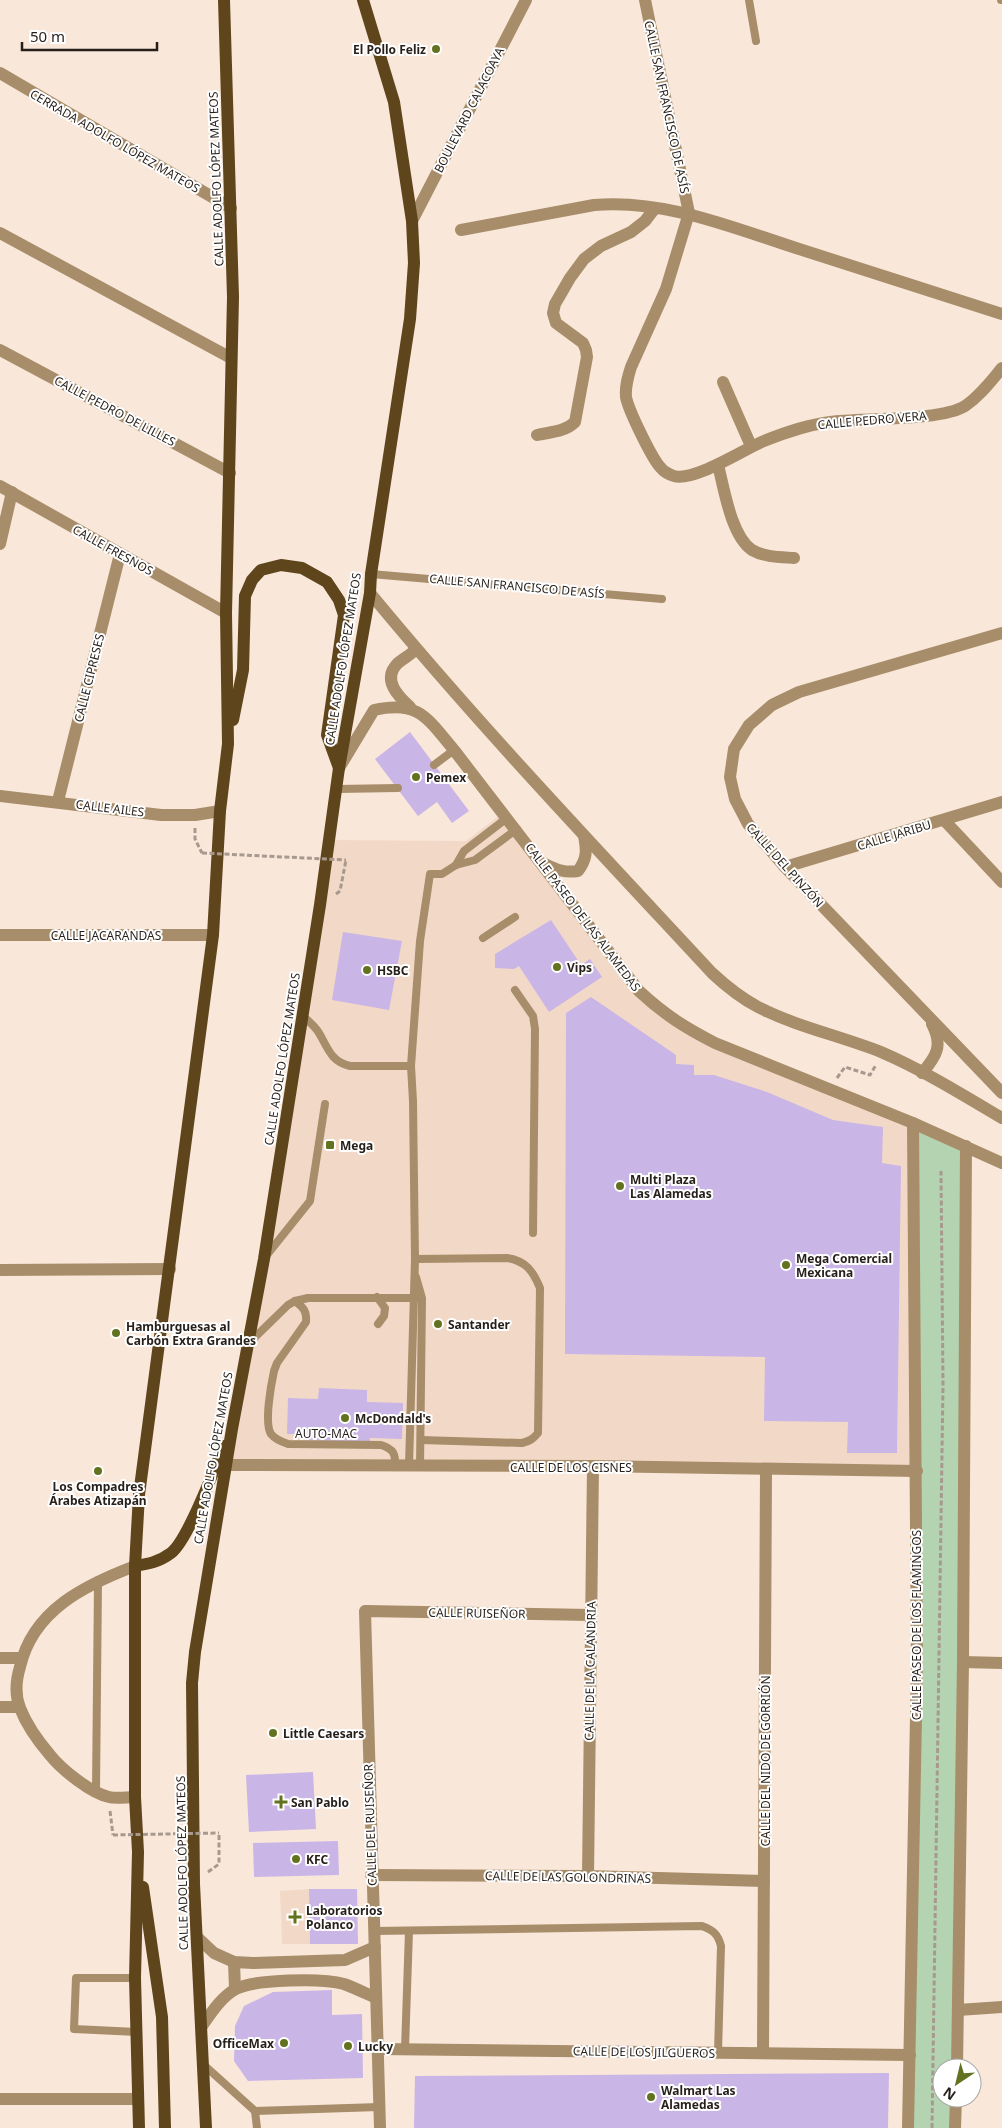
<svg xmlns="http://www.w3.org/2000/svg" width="1002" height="2128" font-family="'Noto Sans',sans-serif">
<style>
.built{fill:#f2d9c7}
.green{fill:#b4d3b0}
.building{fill:#c9b5e6}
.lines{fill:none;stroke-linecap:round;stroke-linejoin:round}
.path{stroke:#a7998f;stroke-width:3;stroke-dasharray:5 2.5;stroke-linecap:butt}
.service{stroke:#a78d69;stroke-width:8}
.minor{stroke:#a78d69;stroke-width:12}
.tertiary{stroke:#a78d69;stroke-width:12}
.primary{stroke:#5f451c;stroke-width:12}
.path-bridge{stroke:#a7998f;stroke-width:3;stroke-dasharray:5 2.5;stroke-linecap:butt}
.poi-dot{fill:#62721f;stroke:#fff;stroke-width:2}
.labels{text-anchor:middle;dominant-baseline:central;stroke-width:4;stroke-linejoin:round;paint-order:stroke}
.poi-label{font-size:12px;font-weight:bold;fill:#261f1a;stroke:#fff;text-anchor:start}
.street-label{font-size:12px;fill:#261f1a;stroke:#fff}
</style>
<rect width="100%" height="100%" fill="#f9e7da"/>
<!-- built -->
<g class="built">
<path d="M503,813L639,991L686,1028L913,1123L917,1471L226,1465L329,840L466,841Z"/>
<path d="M309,1889L310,1944H282L280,1891Z"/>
</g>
<!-- green -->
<path class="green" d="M913,1123L966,1146L955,2068H942V2098H955L954,2128H908L910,2057Z"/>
<!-- building -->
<g class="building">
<path d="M410,732L469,811L452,823L437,802L418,816L375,759Z"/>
<path d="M551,920L581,965L590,959L602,977L549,1012L519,966L514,969L495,968V954Z"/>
<path d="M343,932L402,941L389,1010L332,1000Z"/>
<path d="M591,997L676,1055V1064L694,1065V1075H714L767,1092L833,1120L883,1127L882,1163L901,1166L897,1453H847L848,1422L764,1421L765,1357L565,1354L566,1013Z"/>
<path d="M319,1388L367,1390V1402L403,1403L402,1439L370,1438V1443L305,1440V1434H287L288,1398L318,1399Z"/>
<path d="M313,1772L316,1829L249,1832L246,1775Z"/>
<path d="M338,1841L339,1875L254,1877L253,1843Z"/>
<path d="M309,1889H357L358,1944H310Z"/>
<path d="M332,1990V2015L362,2014L363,2078L248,2081L234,2061L235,2026L244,2006L273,1992Z"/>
<path d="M889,2073L888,2128H414L415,2076Z"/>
</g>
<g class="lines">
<!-- path -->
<g class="path">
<path d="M195,828V839L202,853"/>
<path d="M336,894L340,891L346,860"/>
<path d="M837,1078L845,1067L870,1075L876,1065"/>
<path d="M110,1811L113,1835"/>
<path d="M208,1872L219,1864V1833"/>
<path d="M932,2128L943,1385L941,1171"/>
</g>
<!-- service -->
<g class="service">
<path d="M749,0L756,41"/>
<path d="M1001,0H1002"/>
<path d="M371,574L662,599"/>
<path d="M434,765L454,750"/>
<path d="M337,789L398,788"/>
<path d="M456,865L464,851L507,818"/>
<path d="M483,938L515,917"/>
<path d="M515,990L533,1016L535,1029L533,1233"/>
<path d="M302,1015C308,1021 315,1026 319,1033C328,1048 331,1062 350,1066H411"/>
<path d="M266,1256L310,1201L325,1104"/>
<path d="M415,1259L507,1258C526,1261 533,1271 540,1288L538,1433C533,1439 530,1441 522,1443L421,1440"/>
<path d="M416,1277L422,1298L420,1467"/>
<path d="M377,1297L385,1308L384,1316L378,1324"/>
<path d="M295,1301C303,1307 307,1311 306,1322L277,1363L274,1371C271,1385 264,1423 271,1434C275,1439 282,1442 288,1444L381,1445C393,1449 396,1453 395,1467"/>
<path d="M249,1343L288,1305L295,1301L308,1298H418"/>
<path d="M409,1466L415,1259L413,1101L411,1066L420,941L430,874H442L456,865L475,860L517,829"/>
<path d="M96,1791L98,1580"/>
<path d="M374,1931L702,1926C713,1930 718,1934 721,1946L718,2053"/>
<path d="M135,1978H76L74,2029L137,2032"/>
<path d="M405,2049L409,1931"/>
<path d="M205,2066L255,2111L257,2128"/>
<path d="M255,2111L379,2107"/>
</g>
<!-- minor -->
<g class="minor">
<path d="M645,0L689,213L666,289L631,367C628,377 625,386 626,397C628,409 652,459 661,468C663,471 670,475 674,476C694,482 744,449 764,441C786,432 807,425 830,422C861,418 942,421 965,406C980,396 991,381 1002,368"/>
<path d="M0,73L231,208"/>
<path d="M461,230L594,205C664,199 731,227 796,248C865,270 933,292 1002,314"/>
<path d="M0,233L231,358"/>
<path d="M723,382L751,446"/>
<path d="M537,435C550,432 565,432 575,422L587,357L586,350L583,343L556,323L553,313L555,304L570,278L584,259L601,246L631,232L645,221L655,208"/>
<path d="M718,465C724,488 731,536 752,550C764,557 780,557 794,558"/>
<path d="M0,486L226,613"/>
<path d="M0,544L12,492"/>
<path d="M1002,633L799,692L772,705L749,725L734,749L730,777L735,799L748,824L785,867L1002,1093"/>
<path d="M0,796L161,815H195L220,811"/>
<path d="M58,801L120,554"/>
<path d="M944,820L1002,882"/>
<path d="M785,867L1002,802"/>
<path d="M0,935H213"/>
<path d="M922,1073C937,1056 943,1045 932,1024"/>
<path d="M226,1465L593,1466L917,1471"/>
<path d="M135,1566C85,1585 33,1610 20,1667C16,1680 15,1695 20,1708C27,1726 38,1741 50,1755C62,1770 91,1793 109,1797C116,1799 127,1797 135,1797"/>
<path d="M0,1658H22"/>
<path d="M963,1662L1002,1663"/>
<path d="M0,1707H19"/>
<path d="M371,1875L588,1876L764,1881"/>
<path d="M588,1876L593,1466"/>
<path d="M197,1937L214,1953L234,1962L253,1963L345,1960L375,1947"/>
<path d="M234,1962L235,1989"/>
<path d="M958,2010L1002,2007"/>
<path d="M202,2026C211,2013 222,1996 236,1989C255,1979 323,1978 344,1984C355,1988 365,1993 376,1998"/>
<path d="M378,2049L910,2055"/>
<path d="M763,2053L766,1469"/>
<path d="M957,2068L963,1662L966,1146"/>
<path d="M380,2128L365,1611L590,1615"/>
<path d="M908,2128L917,1665L913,1123"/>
<path d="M955,2128L956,2098"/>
</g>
<!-- tertiary -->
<g class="tertiary">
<path d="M412,221L526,0"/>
<path d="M0,350L230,473"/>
<path d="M370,593C478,724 596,848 712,973C726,986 741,998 758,1007C797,1027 841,1036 881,1052C923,1070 963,1095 1002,1118"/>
<path d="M410,707C398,696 382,680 397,664C402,659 411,655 416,649"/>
<path d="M339,768L374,710C419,700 427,718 454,750L639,991C665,1015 684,1027 715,1043L913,1123L1002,1163"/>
<path d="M545,864C557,870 565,873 578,871C587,859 587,851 584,836"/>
<path d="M0,1270L170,1269"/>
<path d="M0,2099H138"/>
</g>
<!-- primary -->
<g class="primary">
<path d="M233,720L243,670L245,596L252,580L261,570L281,565L302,568L327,582L339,600L344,615L327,735L339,768"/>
<path d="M135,1566C148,1564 159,1562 171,1553C188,1540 214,1469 224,1446"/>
<path d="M143,1887L162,2017L165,2128"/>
<path d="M139,2128L135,1978L138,1852L135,1797V1566L139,1495L213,935L220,811L228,744L226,613L233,297L224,0"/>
<path d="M206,2128L194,1884L192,1683L195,1652L232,1429L264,1259L320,905L339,768L370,593L371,574L410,319L414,263L412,221L394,102L363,0"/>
</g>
<!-- path-bridge -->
<g class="path-bridge">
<path d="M202,853L346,860"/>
<path d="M113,1835L219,1833"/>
</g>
</g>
<!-- markers -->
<g class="poi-dot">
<circle cx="436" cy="49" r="5"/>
<circle cx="416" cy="777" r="5"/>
<circle cx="557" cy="967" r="5"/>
<circle cx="367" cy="970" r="5"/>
<rect x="325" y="1140" width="10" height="10" rx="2.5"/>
<circle cx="620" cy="1186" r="5"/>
<circle cx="786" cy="1265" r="5"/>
<circle cx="438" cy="1324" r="5"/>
<circle cx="116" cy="1333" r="5"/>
<circle cx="345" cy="1418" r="5"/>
<circle cx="98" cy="1471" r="5"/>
<circle cx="273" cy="1733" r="5"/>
<path d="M278.5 1794.5h5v5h5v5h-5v5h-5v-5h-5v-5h5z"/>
<circle cx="296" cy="1859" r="5"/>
<path d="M292.5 1909.5h5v5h5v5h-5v5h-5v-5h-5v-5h5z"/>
<circle cx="284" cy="2043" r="5"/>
<circle cx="348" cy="2046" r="5"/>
<circle cx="651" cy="2097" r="5"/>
</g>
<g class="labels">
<!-- poi labels -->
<g class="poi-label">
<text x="426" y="49" text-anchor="end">El Pollo Feliz</text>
<text x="426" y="777">Pemex</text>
<text x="567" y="967">Vips</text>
<text x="377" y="970">HSBC</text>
<text x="340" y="1145">Mega</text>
<text x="630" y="1179">Multi Plaza<tspan x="630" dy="14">Las Alamedas</tspan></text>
<text x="796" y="1258">Mega Comercial<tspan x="796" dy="14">Mexicana</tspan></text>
<text x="448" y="1324">Santander</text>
<text x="126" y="1326">Hamburguesas al<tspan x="126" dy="14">Carbón Extra Grandes</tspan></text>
<text x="355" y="1418">McDondald's</text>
<text x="98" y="1486" text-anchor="middle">Los Compadres<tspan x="98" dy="14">Árabes Atizapán</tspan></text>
<text x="283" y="1733">Little Caesars</text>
<text x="291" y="1802">San Pablo</text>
<text x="306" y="1859">KFC</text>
<text x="306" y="1910">Laboratorios<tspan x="306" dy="14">Polanco</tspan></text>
<text x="274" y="2043" text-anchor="end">OfficeMax</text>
<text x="358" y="2046">Lucky</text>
<text x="661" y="2090">Walmart Las<tspan x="661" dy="14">Alamedas</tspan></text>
</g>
<!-- street labels -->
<g class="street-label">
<text transform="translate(667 107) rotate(78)">CALLE SAN FRANCISCO DE ASÍS</text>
<text transform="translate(469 110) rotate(-63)">BOULEVARD CALACOAYA</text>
<text transform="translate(115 141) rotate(30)">CERRADA ADOLFO LÓPEZ MATEOS</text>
<text transform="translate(216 179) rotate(-92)">CALLE ADOLFO LÓPEZ MATEOS</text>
<text transform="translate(115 411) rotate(28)">CALLE PEDRO DE LILLES</text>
<text transform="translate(872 420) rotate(-5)">CALLE PEDRO VERA</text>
<text transform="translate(113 550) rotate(29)">CALLE FRESNOS</text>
<text transform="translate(517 586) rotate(5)">CALLE SAN FRANCISCO DE ASÍS</text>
<text transform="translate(343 659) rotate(-81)">CALLE ADOLFO LÓPEZ MATEOS</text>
<text transform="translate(89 678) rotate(-76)">CALLE CIPRESES</text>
<text transform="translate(110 808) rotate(7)">CALLE AILES</text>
<text transform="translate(894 835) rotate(-17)">CALLE JARIBU</text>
<text transform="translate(785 865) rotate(48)">CALLE DEL PINZÓN</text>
<text transform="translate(583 917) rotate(53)">CALLE PASEO DE LAS ALAMEDAS</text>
<text x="106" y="935">CALLE JACARANDAS</text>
<text transform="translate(282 1059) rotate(-81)">CALLE ADOLFO LÓPEZ MATEOS</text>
<text x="326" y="1433">AUTO-MAC</text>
<text transform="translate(213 1458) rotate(-80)">CALLE ADOLFO LÓPEZ MATEOS</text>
<text x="571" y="1467">CALLE DE LOS CISNES</text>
<text transform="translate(477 1613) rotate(1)">CALLE RUISEÑOR</text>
<text transform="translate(916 1625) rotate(-90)">CALLE PASEO DE LOS FLAMINGOS</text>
<text transform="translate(590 1671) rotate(-89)">CALLE DE LA CALANDRIA</text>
<text transform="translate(765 1761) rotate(-90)">CALLE DEL NIDO DE GORRIÓN</text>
<text transform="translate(370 1825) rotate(-92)">CALLE DEL RUISEÑOR</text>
<text transform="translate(182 1863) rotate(-91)">CALLE ADOLFO LÓPEZ MATEOS</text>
<text transform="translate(568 1877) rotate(1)">CALLE DE LAS GOLONDRINAS</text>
<text transform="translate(644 2052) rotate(1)">CALLE DE LOS JILGUEROS</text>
</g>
</g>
<!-- north arrow -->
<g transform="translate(957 2083) rotate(215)"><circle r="24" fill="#ffffff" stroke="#a8a5a3"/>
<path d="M0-4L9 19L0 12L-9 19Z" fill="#62721f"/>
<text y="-8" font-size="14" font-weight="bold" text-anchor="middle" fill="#261f1a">N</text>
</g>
<!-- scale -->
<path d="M22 42v8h135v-8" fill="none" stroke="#261f1a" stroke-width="2.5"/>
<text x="30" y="42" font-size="15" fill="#261f1a" stroke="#ffffff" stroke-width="4" paint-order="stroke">50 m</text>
</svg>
